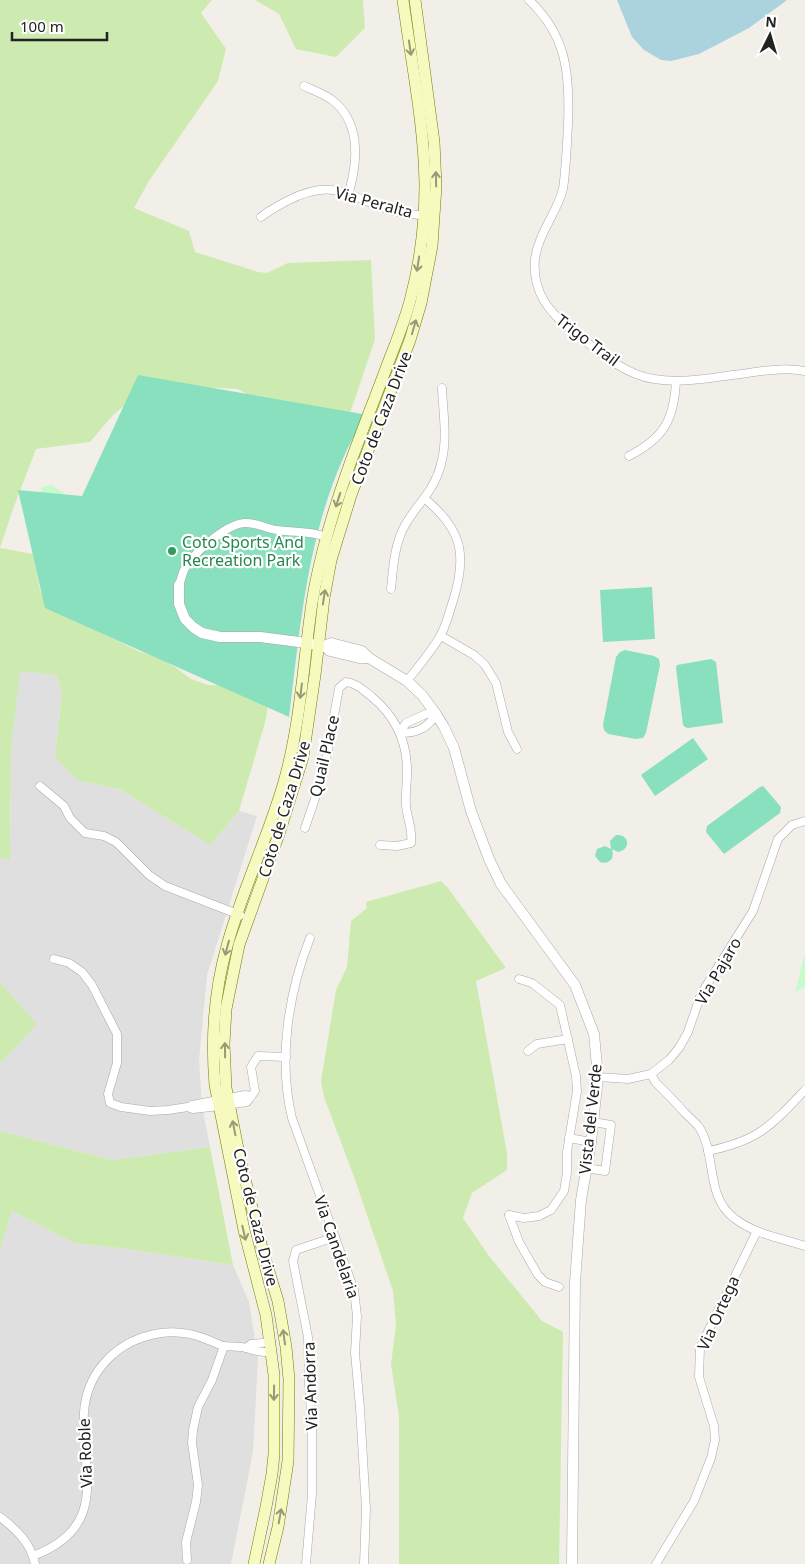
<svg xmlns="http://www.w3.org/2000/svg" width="805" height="1564" font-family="'Noto Sans',sans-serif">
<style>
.residential{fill:#e0dfdf}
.grass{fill:#cdebb0}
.park{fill:#c8facc}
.pitch{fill:#88e0be}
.water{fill:#aad3df}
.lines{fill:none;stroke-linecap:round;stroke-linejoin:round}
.minor-casing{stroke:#a9a9a9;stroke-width:9}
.tertiary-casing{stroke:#a9a9a9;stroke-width:11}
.secondary-casing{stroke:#707d05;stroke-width:12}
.minor{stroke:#fff;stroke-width:8}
.tertiary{stroke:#fff;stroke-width:10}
.secondary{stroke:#f7fabf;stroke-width:11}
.oneway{stroke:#979978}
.leisure-dot{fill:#2e9e5b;stroke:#fff;stroke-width:2}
.labels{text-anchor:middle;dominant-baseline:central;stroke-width:4.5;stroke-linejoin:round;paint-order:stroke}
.street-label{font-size:16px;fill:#222;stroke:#fff}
.leisure-label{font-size:16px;fill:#27864d;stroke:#fff;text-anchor:start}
</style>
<rect width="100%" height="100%" fill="#f2efe9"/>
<!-- residential -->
<g class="residential">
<path d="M19,670L56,675L62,692L55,757L77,780L121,790L210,845L239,811L257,816L207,975L199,1060L202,1106L210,1147L112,1160L0,1131V1064L37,1024L0,982V858L10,859L11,748Z"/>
<path d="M12,1211L74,1243L127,1249L233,1265L249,1302L258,1359L253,1452L231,1564H0V1250Z"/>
</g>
<!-- grass -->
<g class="grass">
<path d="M0,0H212L201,13L226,49L218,81L149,181L134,208L189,231L195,252L258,272L267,273L288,263L371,260L375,339L331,470L316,434L238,389L178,386L132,399L113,415L90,442L36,449L13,509L0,548L33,554L40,590L48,606L140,652L156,656L175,667L191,679L208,685L248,686L270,690L266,719L239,811L210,845L121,790L77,780L55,757L62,692L56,675L20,671L11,748L10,860L0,858Z"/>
<path d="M255,0H363L365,28L336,57L296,49L279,14Z"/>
<path d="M441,881L448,888L506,968L476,981L507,1153V1170L472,1193L463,1218L489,1256L542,1321L563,1332L559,1564H399V1417L391,1364L396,1325L393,1291L353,1174L324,1097L321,1081L336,990L347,967L351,921L367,908L366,902Z"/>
<path d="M0,982L37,1024L0,1064Z"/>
<path d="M0,1131L112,1160L210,1147L233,1265L127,1249L74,1243L12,1211L0,1250Z"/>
</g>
<!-- park -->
<g class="park">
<path d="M51,485L64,493L55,513L37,509L42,487Z"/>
<path d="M805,953V987L795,992Z"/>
</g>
<!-- pitch -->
<g class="pitch">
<path d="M138,375L368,415C352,435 341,462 332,486C305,561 299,638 289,717L45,608L18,490L82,496Z"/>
<path d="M652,587L655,639L603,642L600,590Z"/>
<path d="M625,650L654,656L659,659L660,665L646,733L643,738L636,739L608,734L604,730L603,725L616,657L620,652Z"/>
<path d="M711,659L716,662L723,723L688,728L685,727L683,725L676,668L677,665Z"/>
<path d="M693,738L708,759L655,796L641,775Z"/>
<path d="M763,786L781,807L780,813L724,854L706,832L707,826L760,787Z"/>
<path d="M616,835C629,834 632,849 618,852L612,849C615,858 610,865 600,862L595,856L597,849L605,846L611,849L610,841Z"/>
</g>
<!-- water -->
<path class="water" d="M617,0H787L749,28L699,54L671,61L661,60L644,50L632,37Z"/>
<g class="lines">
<defs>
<g id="minor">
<path d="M529,0C567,36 570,74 568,124C567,146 566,168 563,189C557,213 538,234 535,259C532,292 549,313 574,332C597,350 624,375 654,379C683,384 713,377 741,374C762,371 784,367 805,371"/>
<path d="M304,86C313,90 324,94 332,100C361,122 358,161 349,192"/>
<path d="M261,217C269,210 278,206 287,201C336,176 349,198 393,211C404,214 416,215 427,215"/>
<path d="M629,456C664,438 674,420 676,381"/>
<path d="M179,585C181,580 182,575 184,570C192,554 225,525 244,523C256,522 266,529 277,530C297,533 307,530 327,537"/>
<path d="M391,589C393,569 394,548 403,529C415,505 434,493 441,464C448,439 443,413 442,388"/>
<path d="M441,636L474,655L485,665L496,683L508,732L517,749"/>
<path d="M407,681C418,667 430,653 439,638C446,627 449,613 453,601C467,556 463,530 425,499"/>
<path d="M426,714H436C429,727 415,735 400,732L406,723Z"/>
<path d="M40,786L64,806L70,818L85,833L104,836L116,842L149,875L165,886L240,915"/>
<path d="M305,828L320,784L326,760L339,688L346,682C357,683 364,691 372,697C396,717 408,744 407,775C407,785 405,795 406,805C407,819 413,829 411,843L397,846L380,845"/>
<path d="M310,938C288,994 278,1060 292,1118L354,1290L357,1316L355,1353L360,1408L366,1509L364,1564"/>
<path d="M54,959L69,963L82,972L92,985L117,1034V1063L108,1094L110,1103L121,1107L150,1111L168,1110L188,1107L193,1109L211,1107L247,1102L255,1091L251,1067L258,1056L286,1057"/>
<path d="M528,1051L537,1044L568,1039"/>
<path d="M651,1074L656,1083C666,1092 676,1103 685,1113C690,1118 695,1122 699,1127C717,1155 705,1196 734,1218C754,1234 781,1238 805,1246"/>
<path d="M598,1077L628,1079L651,1074L669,1060L679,1048L688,1032L701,994L753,911L778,839L792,825L805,821"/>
<path d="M192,1105L245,1095L251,1096"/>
<path d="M569,1138L591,1142"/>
<path d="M708,1151C758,1141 771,1126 805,1090"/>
<path d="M586,1168L605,1171L611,1125L593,1122"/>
<path d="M509,1215L524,1218L539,1216L551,1210L564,1191L567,1173V1152L577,1091L576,1076L560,1005L532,983L519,979"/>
<path d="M509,1215L519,1242L538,1275L545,1282L559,1287"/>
<path d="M246,1348L251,1344L271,1342"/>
<path d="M0,1517C16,1529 31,1543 35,1564"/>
<path d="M33,1556C140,1515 44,1425 107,1360C121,1345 141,1336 161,1333C176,1331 191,1333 206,1339C211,1341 217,1344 223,1346C231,1347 239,1346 246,1348C255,1351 262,1353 272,1352"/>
<path d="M187,1560L186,1542L196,1502L198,1485L192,1443L193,1430L198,1407L212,1380L224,1346"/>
<path d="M306,1564L312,1494V1429L309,1383L308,1337L293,1261L296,1250L335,1237"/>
<path d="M656,1564L694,1501L711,1458L715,1440L714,1426L699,1377L700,1348L757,1231"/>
</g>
<g id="tertiary">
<path d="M179,585V604L185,619L193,627L202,633L220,637H260L299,642L324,646L330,651L359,658H369"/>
<path d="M324,646L331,643L362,651L369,658L407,681L422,695L436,714L444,727L454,748L471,811L489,859L501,884L575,985L594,1034L598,1077L591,1142L581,1200L575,1282L572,1564"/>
</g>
<g id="secondary">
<path d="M254,1564L266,1507L272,1474L274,1454V1375L266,1315L244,1230L215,1085C211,1038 214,992 227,946C242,890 268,838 284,782C300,726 303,667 311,610C314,586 320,562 326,539C341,483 363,429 384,374C393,349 403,327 410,301C420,264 425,222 425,184C424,122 411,61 403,0"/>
<path d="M269,1564L278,1527L288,1461L289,1379L286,1347L278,1301L263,1252L240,1159L226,1088L224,1044L226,1009L239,945L279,834L303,757L315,675L324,598L331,560L351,495L410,340L421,303L432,246L436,186L434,142L415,0"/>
</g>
</defs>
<!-- minor casing -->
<use href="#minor" class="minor-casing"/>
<!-- tertiary casing -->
<use href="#tertiary" class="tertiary-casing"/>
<!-- secondary casing -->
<use href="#secondary" class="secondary-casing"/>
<!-- minor -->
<use href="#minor" class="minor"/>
<!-- tertiary -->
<use href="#tertiary" class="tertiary"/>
<!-- secondary -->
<use href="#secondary" class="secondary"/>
</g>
<!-- one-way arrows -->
<defs><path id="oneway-shaft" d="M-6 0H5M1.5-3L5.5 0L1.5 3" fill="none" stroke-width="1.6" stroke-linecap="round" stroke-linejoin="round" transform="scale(1.25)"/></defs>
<g class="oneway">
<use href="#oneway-shaft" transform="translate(410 48) rotate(82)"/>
<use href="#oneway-shaft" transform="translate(436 179) rotate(-91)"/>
<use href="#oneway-shaft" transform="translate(418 264) rotate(99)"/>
<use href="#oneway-shaft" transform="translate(414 327) rotate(-74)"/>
<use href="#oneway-shaft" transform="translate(338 500) rotate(108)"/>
<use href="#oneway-shaft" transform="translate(324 597) rotate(-81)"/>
<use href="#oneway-shaft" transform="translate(301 691) rotate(97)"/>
<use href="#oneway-shaft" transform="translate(227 948) rotate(105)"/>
<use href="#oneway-shaft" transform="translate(225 1050) rotate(-91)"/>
<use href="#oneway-shaft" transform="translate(234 1128) rotate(-101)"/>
<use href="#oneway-shaft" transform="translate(244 1233) rotate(77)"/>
<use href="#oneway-shaft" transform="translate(284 1337) rotate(-98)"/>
<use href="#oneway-shaft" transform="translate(274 1393) rotate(91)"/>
<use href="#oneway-shaft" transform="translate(280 1516) rotate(-80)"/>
</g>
<!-- markers -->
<circle class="leisure-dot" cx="172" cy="551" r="5"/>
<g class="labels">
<!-- street labels -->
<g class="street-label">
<text transform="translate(374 202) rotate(15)">Via Peralta</text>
<text transform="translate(588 340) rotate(37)">Trigo Trail</text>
<text transform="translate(381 418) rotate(-69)">Coto de Caza Drive</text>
<text transform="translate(324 756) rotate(-77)">Quail Place</text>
<text transform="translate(284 809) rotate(-73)">Coto de Caza Drive</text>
<text transform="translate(718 971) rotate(-60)">Via Pajaro</text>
<text transform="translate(590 1119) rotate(-84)">Vista del Verde</text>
<text transform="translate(256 1217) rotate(76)">Coto de Caza Drive</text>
<text transform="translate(337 1247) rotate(71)">Via Candelaria</text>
<text transform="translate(718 1313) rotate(-66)">Via Ortega</text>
<text transform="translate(310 1386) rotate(-92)">Via Andorra</text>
<text transform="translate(85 1453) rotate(-92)">Via Roble</text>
</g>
<!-- leisure labels -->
<g class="leisure-label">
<text x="182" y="542">Coto Sports And<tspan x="182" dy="18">Recreation Park</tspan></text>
</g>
</g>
<!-- north arrow -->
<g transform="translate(770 35) rotate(5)" stroke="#ffffff" stroke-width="4" paint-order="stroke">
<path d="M0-4L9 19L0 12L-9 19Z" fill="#222222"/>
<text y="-8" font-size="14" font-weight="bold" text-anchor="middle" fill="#222222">N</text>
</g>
<!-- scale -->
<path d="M12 32v8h95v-8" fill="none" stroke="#222222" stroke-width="2.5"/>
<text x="20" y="32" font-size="15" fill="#222222" stroke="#ffffff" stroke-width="4" paint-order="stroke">100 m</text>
</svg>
